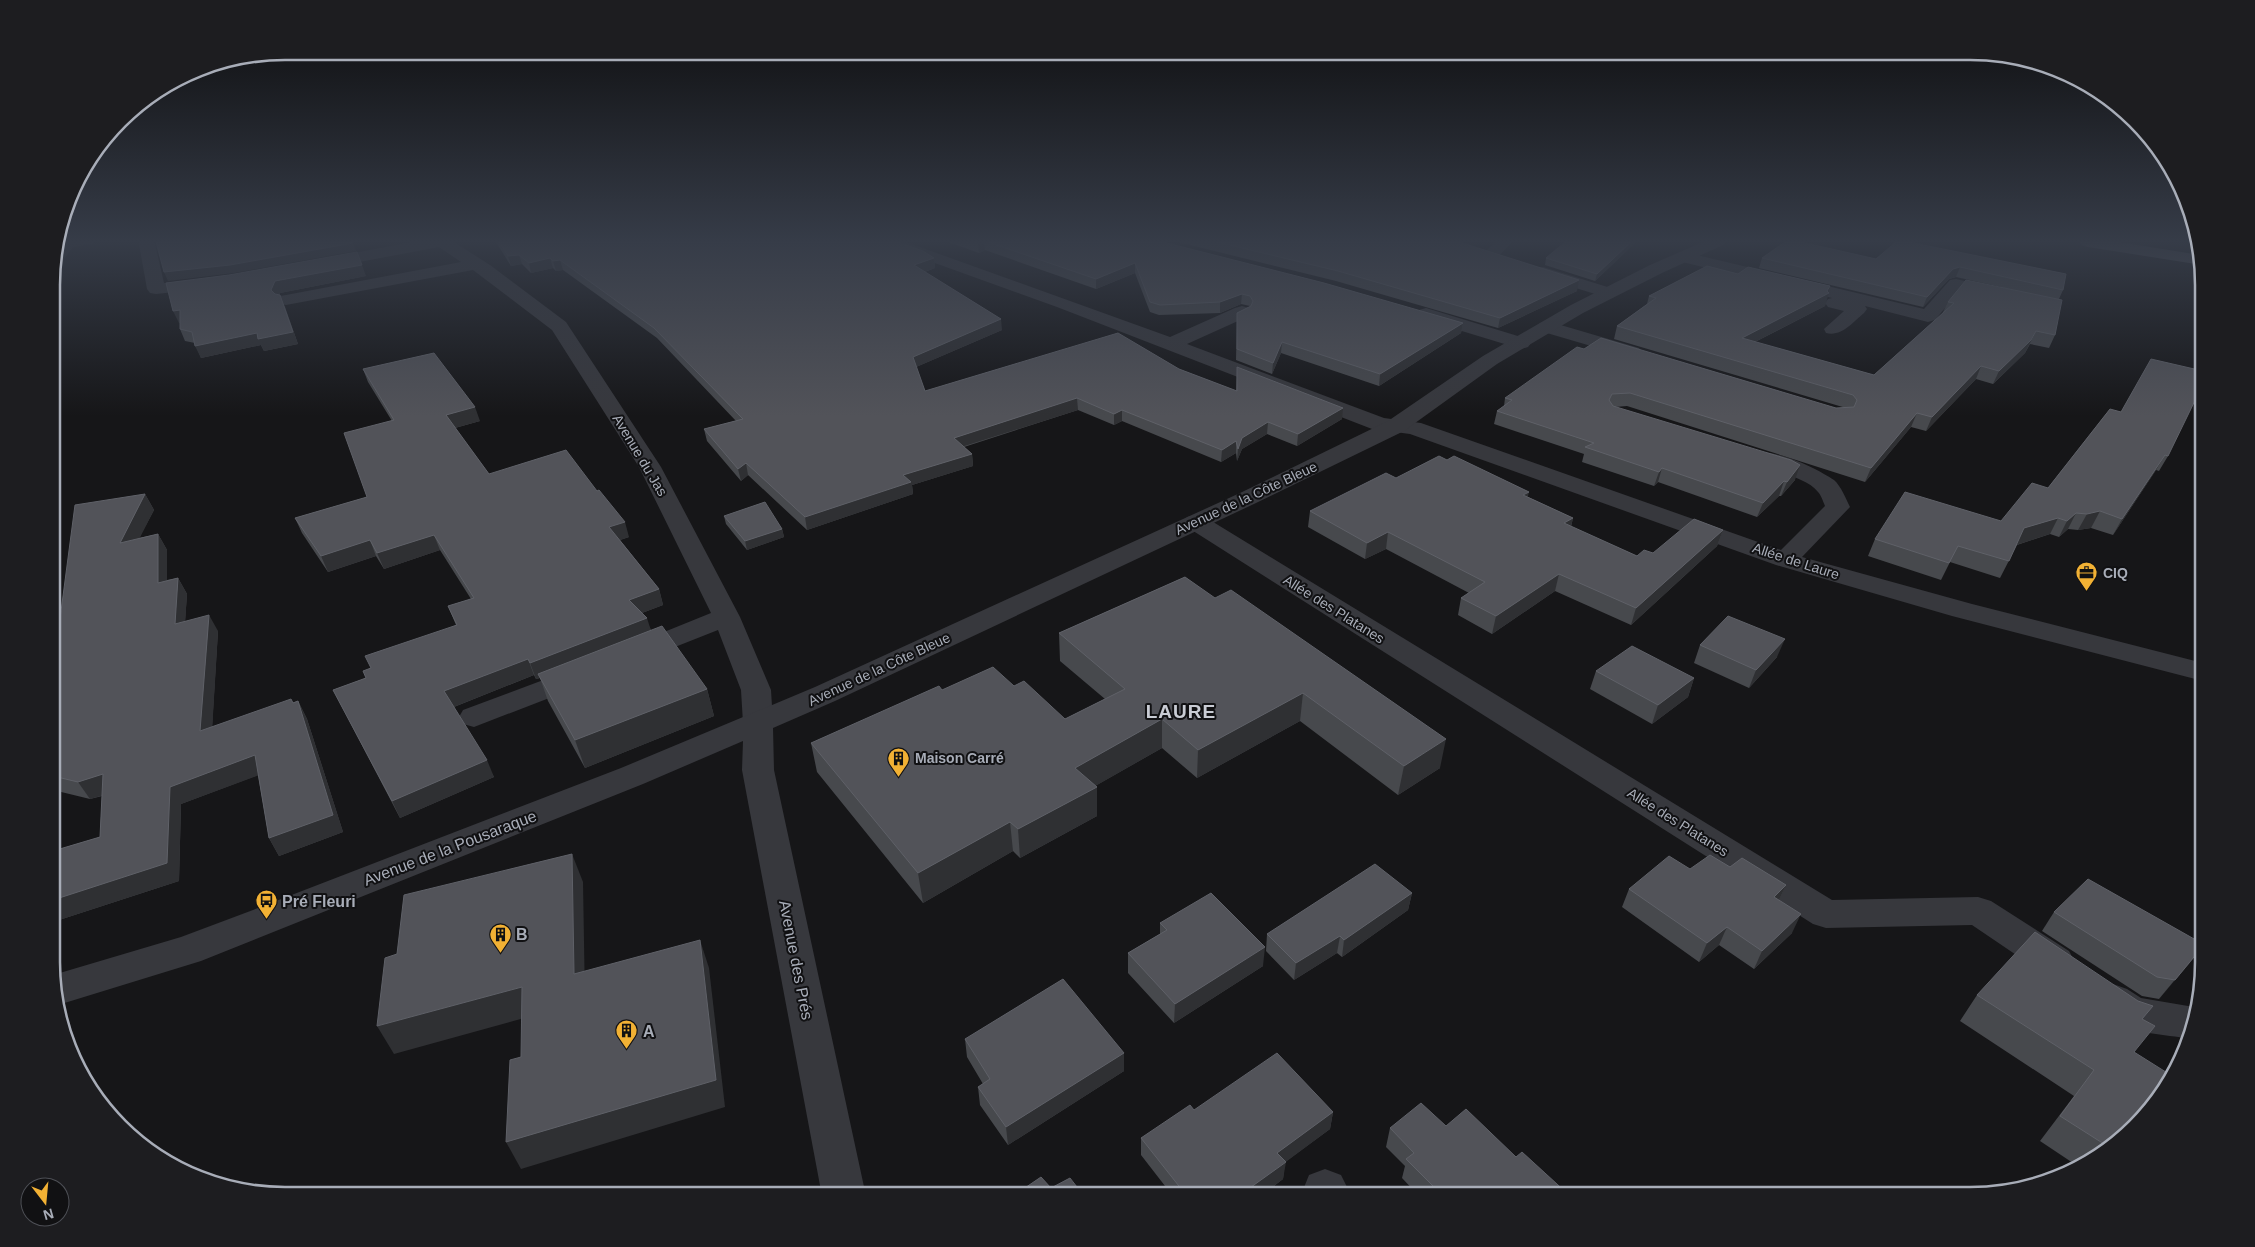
<svg xmlns="http://www.w3.org/2000/svg" width="2255" height="1247" font-family="Helvetica,sans-serif">
<style>
.lines{fill:none;stroke-linecap:round;stroke-linejoin:round}
.minor{fill:#37383d;fill-rule:evenodd}
.tertiary{fill:#37383d;fill-rule:evenodd}
.primary{fill:#53555c;fill-rule:evenodd}
.wall{fill:#47494d}
.shaded-wall{fill:#2f3033}
.building{fill:#525359;stroke:#5f6168}
.labels{text-anchor:middle;dominant-baseline:central;stroke-width:4;stroke-linejoin:round;paint-order:stroke}
.street-label{font-size:14px;fill:#a8adb8;stroke:#111113}
.poi-label{font-size:14px;font-weight:bold;fill:#a8adb8;stroke:#111113;text-anchor:start}
.near-street-label{font-size:16px;fill:#a8adb8;stroke:#111113}
.near-poi-label{font-size:16px;font-weight:bold;fill:#a8adb8;stroke:#111113;text-anchor:start}
.district-label{font-size:19px;font-weight:bold;letter-spacing:1px;fill:#c9ccd4;stroke:#111113}
.rim{fill:none;stroke:#a8adb8;stroke-width:2.5}
</style>
<rect width="100%" height="100%" fill="#161618"/>
<g class="lines">
<!-- minor -->
<g class="minor">
<path d="M140,242H154L155,244L164,283L203,279L209,280L212,284L209,288L203,289L156,294L150,293L147,289L139,244Z"/>
<path d="M412,242H454L490,265L566,322L661,467L740,617L771,690L773,723L769,730L758,733L747,730L743,723L741,690L718,630L637,662L627,659L623,653L627,647L711,613L639,467L552,330L473,270L286,305L280,304L277,300L280,296L286,295L461,262L439,247L322,269L316,268L313,264L316,260L322,259Z"/>
<path d="M883,242H906L1170,337L1235,308L1242,306L1249,308L1251,312L1249,316L1187,344L1384,418L1421,423L1781,550L1825,506C1823,501 1821,495 1818,492C1805,474 1760,471 1751,458L1754,453C1774,448 1817,468 1834,480C1841,486 1846,499 1850,507L1802,557L1972,604L2203,663V681L1952,616L1776,565L1410,434L1372,429L1057,307L885,245Z"/>
<path d="M1495,242H1512L1495,260H1483L1481,256Z"/>
<path d="M1684,252L1924,309L1950,280L1956,279L2003,290L2006,294L2003,298L1997,299L1960,290L1935,320L1928,322L1865,306L1867,309L1864,313C1853,322 1842,337 1826,333L1824,329L1844,311L1828,307L1825,303L1828,299L1832,298L1678,261L1676,257L1678,253Z"/>
<path d="M1543,267L1614,289L1617,293L1614,297L1608,298L1537,276L1534,272L1537,268Z"/>
<path d="M1426,308L1528,339L1531,343L1528,347L1521,349L1419,318L1417,314L1419,310Z"/>
<path d="M1547,321L1639,348L1642,352L1639,356L1632,358L1540,331L1538,327L1540,323Z"/>
<path d="M1196,515L1205,517L1832,900L1978,897L1991,901L2069,951L2075,962L2069,973L2056,977L2043,973L1972,925L1826,928L1813,924L1187,527L1184,522L1187,517Z"/>
<path d="M578,667L588,669L593,676L588,683L474,727L463,724L459,717L463,710Z"/>
<path d="M2113,984L2127,989L2141,998L2194,1007L2185,1038C2153,1033 2110,1033 2094,1000L2099,989Z"/>
<path d="M1325,1169L1341,1175L1351,1195H1305L1303,1190L1309,1175Z"/>
</g>
<!-- tertiary -->
<path class="tertiary" d="M1703,242H1725L1723,245L1662,273L1583,313L1497,364L1404,431L1256,503L835,701L773,728L774,770L866,1196H822L742,770L743,741L643,784L201,961L58,1005L53,992V975L181,937L253,910L621,768L815,687L1240,493L1388,421L1483,356L1571,305L1650,265Z"/>
<!-- primary -->
<path class="primary" d="M2080,242H2119L2200,255L2202,265L2088,247L2082,245Z"/>
</g>
<!-- wall -->
<g class="wall">
<path d="M496,242H897L934,258L935,268L925,272L1002,330L916,367L925,391L1179,369L1236,391L1237,367L1342,419L1297,446L1267,434L1242,449L1237,461L1236,453L1221,462L1122,421L1114,425L1078,410L964,447L972,454L973,466L912,485L913,494L807,530L748,475L741,481L707,441L704,429L736,421L657,338L563,270L556,271L553,268L531,273L522,264L511,266Z"/>
<path d="M948,242H1163L1463,323L1461,333L1379,386L1281,353L1272,374L1236,360L1237,313L1250,307V306L1241,304L1220,313L1159,315L1150,312L1135,273L1096,289L985,250L979,253Z"/>
<path d="M1178,242H1459L1577,291L1498,328L1336,281Z"/>
<path d="M1636,242L1595,281L1545,265L1546,258Z"/>
<path d="M1896,242L2063,290L2059,299L2055,335L2049,348L2030,344L2025,353L1993,384L1976,379L1926,431L1911,427L1865,482L1627,406L1615,407L1795,480L1781,496H1779L1757,517L1658,482L1654,486L1582,462L1584,454L1494,424L1497,411L1504,406L1505,398L1584,349L1836,408H1846L1614,339L1617,326L1647,304L1649,296L1738,274L1828,292L1825,306L1755,342L1874,375L1942,314L1948,302L2001,287L1956,277L1949,279L1923,307L1759,268L1762,258L1876,259Z"/>
<path d="M366,276L280,293L279,295L285,307L298,344L264,351L261,345L201,358L195,343L185,341L180,329V323L166,283Z"/>
<path d="M363,369L480,421L455,428L489,474L629,537L620,540L659,589L663,605L642,613L651,630L707,689L714,716L585,768L548,701L540,678L536,679L534,675L454,707L494,777L400,818L333,690L366,678L371,668L456,625L448,606L471,599L440,550L384,569L376,556L328,572L302,533L295,518L367,497L392,421L368,382Z"/>
<path d="M2110,409L2168,456L2159,471L2156,470L2113,535L2091,528L2078,530L2068,529L2059,537L2050,534L2017,545L2000,578L1950,562L1941,580L1868,556L1875,539L2001,521L2048,488Z"/>
<path d="M1396,478L1528,497L1573,518L1571,527L1637,556L1653,553L1723,530L1717,546L1631,625L1555,591L1492,634L1458,615L1461,598L1469,593L1386,549L1365,559L1308,527L1310,511Z"/>
<path d="M145,494L154,510L139,538L158,534L167,550V580L178,578L187,594L185,621L218,631L212,727L298,701L307,719L343,832L279,856L269,838L258,775L181,804L179,881L53,922V851L100,837L102,796L90,799L53,790V635L58,634Z"/>
<path d="M724,516L782,529L784,537L747,550L726,524Z"/>
<path d="M1185,577L1440,768L1398,795L1300,721L1197,778L1162,748L1095,786L1097,816L1020,858L1013,851L923,903L817,772L811,743L942,690L1014,686L1065,719L1105,699L1060,661L1059,633Z"/>
<path d="M1700,645L1777,657L1749,688L1694,663Z"/>
<path d="M1596,671L1694,678L1688,697L1652,724L1590,689Z"/>
<path d="M1730,867L1786,885L1779,900L1792,933L1754,969L1719,945L1699,962L1622,907L1629,889L1690,869Z"/>
<path d="M1412,893L1408,910L1342,957L1337,953L1294,980L1266,951L1267,934Z"/>
<path d="M2054,912L2203,946L2159,999L2142,996L2042,931Z"/>
<path d="M1160,923L1263,966L1174,1023L1128,973V953L1160,934Z"/>
<path d="M1977,995L2138,1001L2153,1006L2142,1019L2134,1052L2152,1099L2135,1127L2087,1164L2079,1167L2040,1141L2074,1096L1960,1021Z"/>
<path d="M965,1039L1124,1053V1071L1008,1145L980,1105L978,1087L983,1084L967,1057Z"/>
<path d="M1194,1110L1333,1112L1330,1129L1285,1162L1283,1179L1262,1195H1172L1141,1155V1138Z"/>
<path d="M1446,1126L1516,1157L1569,1195H1418L1402,1178L1405,1166L1386,1147L1390,1128Z"/>
</g>
<!-- shaded-wall -->
<g class="shaded-wall">
<path d="M61,242H94L92,244L73,247L53,274V255L54,251Z"/>
<path d="M980,242H984L985,250L979,253L978,243Z"/>
<path d="M1631,242H1636L1595,281L1597,274Z"/>
<path d="M353,243L356,251L234,273L168,281L164,272Z"/>
<path d="M519,255L522,264L511,266L508,256Z"/>
<path d="M550,258L553,268L531,273L529,263Z"/>
<path d="M934,258L935,268L915,275L914,265Z"/>
<path d="M560,260L563,270L556,271L553,261Z"/>
<path d="M1135,263V273L1096,289V279Z"/>
<path d="M362,265L366,276L280,293L276,301L271,290L275,281Z"/>
<path d="M1960,267L1956,277L1949,279L1923,307L1927,297L1953,269Z"/>
<path d="M1579,280L1577,291L1498,328L1500,318Z"/>
<path d="M1830,286L1828,294L1829,293L1825,306L1737,351L1742,338L1827,291Z"/>
<path d="M1242,294L1241,304L1220,313V302Z"/>
<path d="M280,295L298,344L264,351L261,345L201,358L195,346Z"/>
<path d="M180,310L185,322L179,323L173,311Z"/>
<path d="M1001,319L1002,330L914,368L913,357Z"/>
<path d="M1463,323L1461,333L1379,386L1380,374Z"/>
<path d="M2036,331L2025,353L1993,384L1999,371Z"/>
<path d="M1282,342L1281,353L1272,374L1273,363Z"/>
<path d="M1981,366L1976,379L1926,431L1932,417Z"/>
<path d="M1077,398L1078,410L955,449L954,438Z"/>
<path d="M475,407L480,421L451,429L446,415Z"/>
<path d="M1343,408L1342,419L1297,446L1298,434Z"/>
<path d="M1122,410V421L1114,425V414Z"/>
<path d="M1917,413L1911,427L1865,482L1871,468Z"/>
<path d="M1268,422L1267,434L1242,449L1237,461L1238,449L1242,438Z"/>
<path d="M1236,441V453L1221,462L1222,450Z"/>
<path d="M972,454L973,466L912,485L913,494L807,530L805,517L903,475Z"/>
<path d="M2165,455L2156,470L2113,535L2122,519Z"/>
<path d="M746,463L748,475L741,481L738,469Z"/>
<path d="M1800,465L1795,480L1781,496L1787,482Z"/>
<path d="M1662,468L1658,482L1654,486L1659,472Z"/>
<path d="M1784,481L1779,496L1757,517L1763,503Z"/>
<path d="M1529,492L1525,508L1523,495Z"/>
<path d="M145,494L154,510L129,559L120,543Z"/>
<path d="M2100,511L2091,528L2078,530L2087,514Z"/>
<path d="M2076,513L2068,529L2059,537L2067,521Z"/>
<path d="M1573,518L1569,534L1564,523Z"/>
<path d="M2058,518L2050,534L2016,545L2024,528Z"/>
<path d="M625,522L629,537L614,542L609,527Z"/>
<path d="M782,529L784,537L747,550L745,541Z"/>
<path d="M1723,530L1717,546L1631,625L1636,608Z"/>
<path d="M1388,532L1386,549L1365,559L1367,543Z"/>
<path d="M158,534L167,550V599L158,583Z"/>
<path d="M434,535L440,550L384,569L377,553Z"/>
<path d="M370,540L376,556L328,572L321,556Z"/>
<path d="M1559,574L1555,591L1492,634L1496,616Z"/>
<path d="M178,578L187,594L184,640L175,624Z"/>
<path d="M659,589L663,605L634,616L629,600Z"/>
<path d="M209,615L218,631L211,749L200,731Z"/>
<path d="M647,618L652,634L538,674L540,678L536,679L530,663Z"/>
<path d="M1785,639L1777,657L1749,688L1756,670Z"/>
<path d="M528,659L534,675L451,708L444,691Z"/>
<path d="M1694,678L1688,697L1652,724L1658,705Z"/>
<path d="M707,689L714,716L585,768L575,740Z"/>
<path d="M1303,693L1300,721L1197,778L1198,750Z"/>
<path d="M298,701L307,719L343,832L279,856L269,838Z"/>
<path d="M1162,719V748L1076,797L1075,768Z"/>
<path d="M1446,739L1440,768L1398,795L1404,766Z"/>
<path d="M255,755L265,773L181,804L179,881L53,922V900L170,787Z"/>
<path d="M487,760L494,777L400,818L392,801Z"/>
<path d="M103,774L115,792L90,799L78,782Z"/>
<path d="M1097,787V816L1020,858L1018,829Z"/>
<path d="M1010,822L1013,851L923,903L918,873Z"/>
<path d="M572,854L583,882L585,1002L574,974Z"/>
<path d="M1786,885L1777,904L1774,897Z"/>
<path d="M1412,893L1408,910L1342,957L1344,940Z"/>
<path d="M1801,914L1792,933L1754,969L1762,951Z"/>
<path d="M1727,927L1719,945L1699,962L1707,943Z"/>
<path d="M1340,936L1337,953L1294,980L1296,963Z"/>
<path d="M700,940L709,968L725,1107L521,1169L506,1142Z"/>
<path d="M2203,946L2189,964L2159,999L2175,980Z"/>
<path d="M1265,947L1263,966L1174,1023L1175,1004Z"/>
<path d="M522,987L535,1015L394,1054L377,1026Z"/>
<path d="M1124,1053V1071L1008,1145L1006,1127Z"/>
<path d="M1333,1112L1330,1129L1275,1170L1277,1153Z"/>
<path d="M1286,1162L1283,1179L1262,1195H1240Z"/>
<path d="M1479,1189L1477,1195H1472Z"/>
</g>
<!-- building -->
<g class="building">
<path d="M57,242H61L54,251Z"/>
<path d="M156,242H353V243L230,265L164,272Z"/>
<path d="M499,242H897L923,251L934,258L914,265L1001,319L913,357L925,391L1118,333L1179,369L1237,391V367L1343,408L1298,434L1268,422L1242,438L1238,449L1236,441L1222,450L1122,410L1114,414L1077,398L954,438L972,454L903,475L911,482L805,517L746,463L738,469L704,429L743,419L654,328L560,260L553,261L550,258L529,263L519,255L508,256Z"/>
<path d="M988,242H1163L1324,283L1463,323L1380,374L1282,342L1273,363L1237,349V313L1251,306L1253,301L1250,296L1242,294L1220,302L1160,305L1150,302L1135,263L1096,279Z"/>
<path d="M1217,242H1459L1579,280L1500,318L1338,271Z"/>
<path d="M1565,242H1631L1597,274L1546,258Z"/>
<path d="M1785,242H1801L1876,259L1896,242H1909L2066,274L2063,290L1960,267L1953,269L1927,297L1762,258Z"/>
<path d="M357,252L362,265L275,281L271,290L275,294L280,295L293,332L258,339L257,333L195,346L192,332L180,329V310L173,311L166,283L229,275Z"/>
<path d="M1707,266L1738,274L1748,267L1830,286L1827,291L1829,293L1742,338L1874,375L1954,303L1948,302L1966,280L2062,300L2055,335L2036,331L2031,340L1999,371L1981,366L1932,417L1917,413L1871,468L1630,393L1612,394L1609,400L1613,406L1791,460L1800,465L1787,482L1784,481L1763,503L1662,468L1659,472L1585,447L1594,443L1497,411L1512,400L1505,398L1577,347L1584,349L1601,338L1836,408L1854,407L1857,400L1853,395L1617,326L1656,298L1649,296Z"/>
<path d="M434,353L475,407L446,415L489,474L566,450L597,491L599,490L625,522L609,527L659,589L629,600L647,618L530,663L528,659L444,691L487,760L392,801L333,690L366,678L363,671L371,668L365,656L457,625L448,606L474,598L434,535L377,553L370,540L321,556L295,518L367,497L344,433L394,420L363,369Z"/>
<path d="M2151,359L2203,371V384L2168,456L2165,455L2122,519L2100,511L2087,514L2076,513L2067,521L2058,518L2024,528L2009,561L1958,546L1949,563L1875,539L1905,492L2001,521L2032,483L2048,488L2110,409L2121,412Z"/>
<path d="M1439,456L1447,460L1454,456L1529,492L1523,495L1573,518L1564,523L1637,556L1644,550L1653,553L1694,519L1723,530L1636,608L1559,574L1496,616L1461,598L1485,582L1388,532L1367,543L1310,511L1386,473L1396,478Z"/>
<path d="M145,494L120,543L158,534V583L178,578L175,624L209,615L200,731L291,699L293,703L298,701L333,815L269,838L255,755L170,787L167,863L53,900V851L100,837L103,774L78,782L53,776V635L58,634L75,505Z"/>
<path d="M765,502L782,529L745,541L724,516Z"/>
<path d="M1185,577L1215,598L1231,590L1446,739L1404,766L1303,693L1198,750L1162,719L1075,768L1097,787L1018,829L1010,822L918,873L811,743L939,686L942,690L993,667L1014,686L1024,681L1065,719L1125,689L1059,633Z"/>
<path d="M1728,616L1785,639L1756,670L1700,645Z"/>
<path d="M662,626L707,689L575,740L538,674Z"/>
<path d="M1632,646L1694,678L1658,705L1596,671Z"/>
<path d="M572,854L574,974L700,940L716,1080L506,1142L510,1060L521,1057L522,987L377,1026L385,958L397,954L404,895Z"/>
<path d="M1710,855L1730,867L1742,858L1786,885L1774,897L1801,914L1762,951L1727,927L1707,943L1629,889L1669,856L1690,869Z"/>
<path d="M1375,864L1412,893L1344,940L1340,936L1296,963L1267,934Z"/>
<path d="M2088,879L2203,944V946L2175,980L2157,977L2054,912Z"/>
<path d="M1211,893L1265,947L1175,1004L1128,953L1167,930L1160,923Z"/>
<path d="M2035,932L2138,1001L2153,1006L2142,1019L2155,1026L2134,1052L2169,1074L2152,1099L2155,1101L2135,1127L2091,1161L2104,1144L2060,1116L2094,1070L1977,995Z"/>
<path d="M1063,979L1124,1053L1006,1127L978,1087L990,1079L965,1039Z"/>
<path d="M1277,1053L1333,1112L1277,1153L1286,1162L1240,1195H1186L1141,1138L1190,1105L1194,1110Z"/>
<path d="M1421,1103L1446,1126L1466,1109L1516,1157L1522,1152L1569,1195H1485L1479,1189L1472,1195H1442L1406,1159L1414,1153L1390,1128Z"/>
<path d="M1041,1177L1051,1188L1070,1178L1084,1196H1013Z"/>
</g>
<!-- sky -->
<linearGradient id="sky" x2="0" y2="1"><stop stop-color="#0c0c0d"/><stop offset="0.58" stop-color="#363c48"/><stop offset="1" stop-color="#363c48" stop-opacity="0"/></linearGradient>
<rect width="2255" height="416" fill="url(#sky)"/>
<!-- icons -->
<defs>
<symbol id="office-pin" viewBox="-11 -11 22 30"><path d="M0 17L-7.5 6A9.5 9.5 0 1 1 7.5 6Z" fill="#f2b134" stroke="#111113"/><path d="M-6-3h4V-5.5h4V-3h4V5H-6ZM-1-4.5V-3h2v-1.5ZM-6 0V1H6V0Z" fill="#111"/></symbol>
<symbol id="building-pin" viewBox="-11 -11 22 30"><path d="M0 17L-7.5 6A9.5 9.5 0 1 1 7.5 6Z" fill="#f2b134" stroke="#111113"/><path d="M-4-6H4V6H1V3H-1V6H-4ZM-2.5-4.3h1.7v1.8h-1.7ZM.8-4.3h1.7v1.8H.8ZM-2.5-1h1.7V.8h-1.7ZM.8-1h1.7V.8H.8Z" fill="#111"/></symbol>
<symbol id="bus-pin" viewBox="-11 -11 22 30"><path d="M0 17L-7.5 6A9.5 9.5 0 1 1 7.5 6Z" fill="#f2b134" stroke="#111113"/><path d="M-5-6H5V4H4V6H2V4H-2V6H-4V4H-5ZM-3.5-4V0h7V-4ZM-3.5 1.2v1.5H-2V1.2ZM2 1.2v1.5H3.5V1.2Z" fill="#111"/></symbol>
</defs>
<g fill-rule="evenodd">
<use href="#office-pin" x="2074" y="560" width="25" height="34"/>
<use href="#building-pin" x="886" y="746" width="25" height="34"/>
<use href="#bus-pin" x="254" y="888" width="25" height="34"/>
<use href="#building-pin" x="488" y="922" width="25" height="34"/>
<use href="#building-pin" x="614" y="1018" width="25" height="34"/>
</g>
<g class="labels">
<!-- street labels -->
<g class="street-label">
<text transform="translate(640 455) rotate(59)">Avenue du Jas</text>
<text transform="translate(1246 498) rotate(-25)">Avenue de la Côte Bleue</text>
<text transform="translate(1796 561) rotate(18)">Allée de Laure</text>
<text transform="translate(1334 609) rotate(32)">Allée des Platanes</text>
<text transform="translate(879 669) rotate(-25)">Avenue de la Côte Bleue</text>
<text transform="translate(1678 822) rotate(32)">Allée des Platanes</text>
</g>
<!-- poi labels -->
<g class="poi-label">
<text x="2103" y="573">CIQ</text>
<text x="915" y="758">Maison Carré</text>
</g>
<!-- near-street labels -->
<g class="near-street-label">
<text transform="translate(450 848) rotate(-21)">Avenue de la Pousaraque</text>
<text transform="translate(796 960) rotate(79)">Avenue des Prés</text>
</g>
<!-- near-poi labels -->
<g class="near-poi-label">
<text x="282" y="901">Pré Fleuri</text>
<text x="516" y="934">B</text>
<text x="643" y="1031">A</text>
</g>
<!-- district labels -->
<g class="district-label">
<text x="1181" y="711">LAURE</text>
</g>
</g>
<!-- crop -->
<path d="M0 0H2255V1247H0ZM285 60H1970A225 225 0 0 1 2195 285V962A225 225 0 0 1 1970 1187H285A225 225 0 0 1 60 962V285A225 225 0 0 1 285 60Z" fill="#1d1d20" fill-rule="evenodd"/>
<path class="rim" d="M285 60H1970A225 225 0 0 1 2195 285V962A225 225 0 0 1 1970 1187H285A225 225 0 0 1 60 962V285A225 225 0 0 1 285 60Z"/>
<!-- north arrow -->
<g transform="translate(45 1202) rotate(164)"><circle r="24" fill="#111113" stroke="#4d4f55"/>
<path d="M0-4L9 19L0 12L-9 19Z" fill="#f2b134"/>
<text y="-8" font-size="14" font-weight="bold" text-anchor="middle" fill="#a8adb8">N</text>
</g>
</svg>
